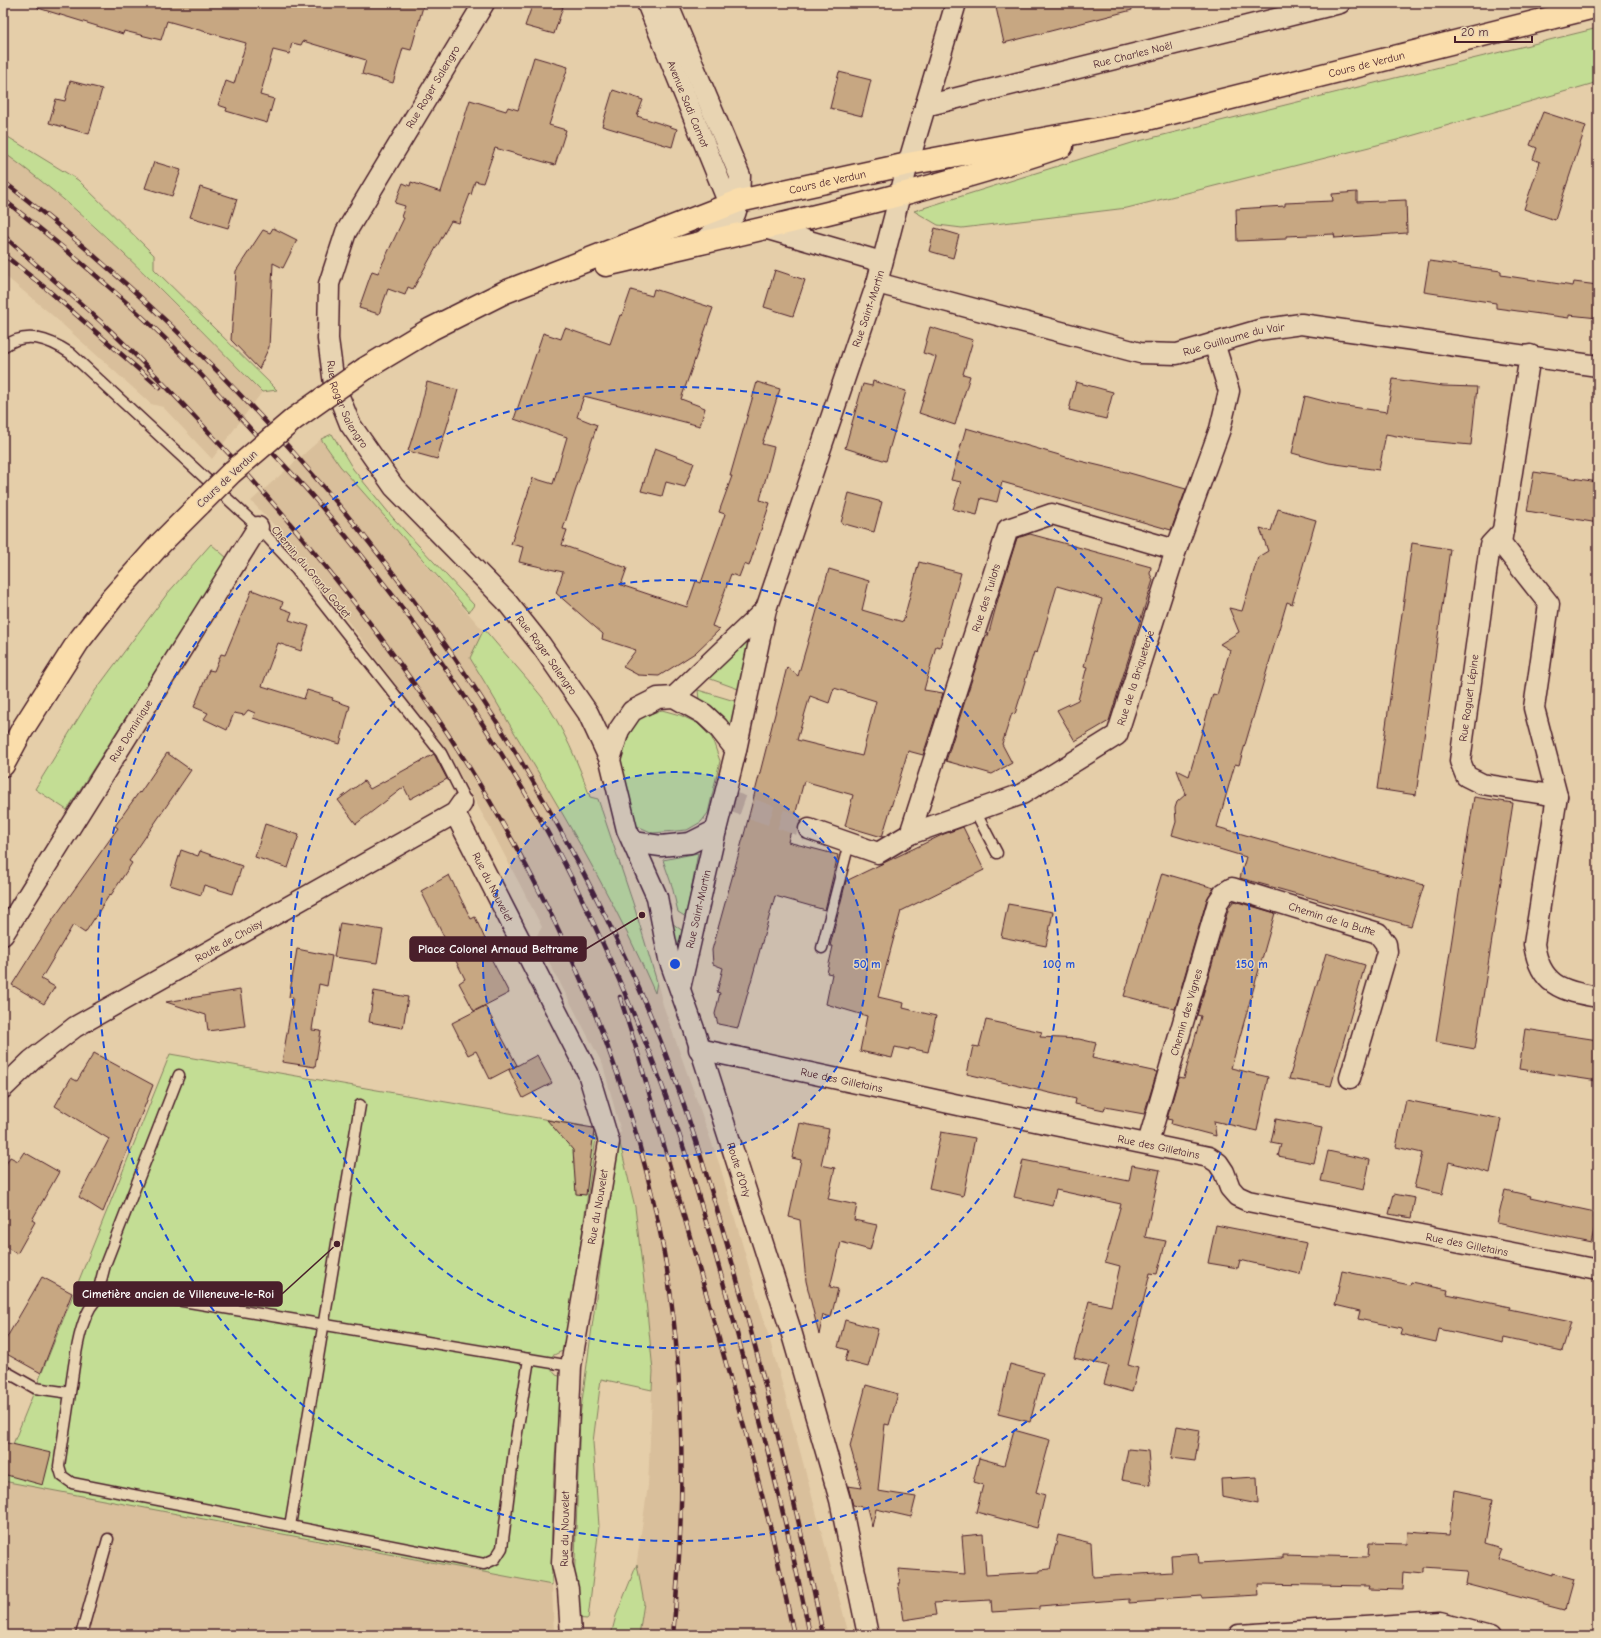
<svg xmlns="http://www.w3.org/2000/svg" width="1601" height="1638" font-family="'Comic Neue',sans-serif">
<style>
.built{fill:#d9bf9b}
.green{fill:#c3dd94;stroke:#867e60}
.building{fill:#c7a782;stroke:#4a1f2b;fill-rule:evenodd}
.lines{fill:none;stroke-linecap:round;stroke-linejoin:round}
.minor-tunnel{stroke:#c6ab90;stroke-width:20;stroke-dasharray:20 10;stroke-linecap:butt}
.service-casing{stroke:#4a1f2b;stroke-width:13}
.minor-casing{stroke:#4a1f2b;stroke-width:23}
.primary-casing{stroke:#4a1f2b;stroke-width:25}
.service{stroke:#e8d4b2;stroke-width:10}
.minor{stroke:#e8d4b2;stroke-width:20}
.primary{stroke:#faddab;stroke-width:22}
.rail-casing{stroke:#4a1f2b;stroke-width:4.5}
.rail{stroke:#e8d4b2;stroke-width:3;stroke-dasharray:9;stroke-linecap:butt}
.primary-bridge-casing{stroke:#4a1f2b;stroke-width:25;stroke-linecap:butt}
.primary-bridge{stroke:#faddab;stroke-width:22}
.ring{fill:none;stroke:#1d4ed8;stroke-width:2;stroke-dasharray:7 5}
.labels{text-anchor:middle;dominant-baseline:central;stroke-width:3;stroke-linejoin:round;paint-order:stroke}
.street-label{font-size:11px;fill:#4a1f2b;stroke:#e8d4b2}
.centre{fill:#1d4ed8;stroke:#e8d4b2;stroke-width:2}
.ring-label{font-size:12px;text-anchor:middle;font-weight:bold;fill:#1d4ed8;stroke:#e8d4b2;stroke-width:3;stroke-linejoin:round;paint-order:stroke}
.leader{fill:none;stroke:#4a1f2b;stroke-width:1.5}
.callout-dot{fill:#4a1f2b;stroke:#e8d4b2;stroke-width:1.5}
.callout{fill:#4a1f2b;stroke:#4a1f2b;stroke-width:1.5}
.callout-label{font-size:12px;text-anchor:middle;font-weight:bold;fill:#fff}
</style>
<rect width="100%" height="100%" fill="#e5cea9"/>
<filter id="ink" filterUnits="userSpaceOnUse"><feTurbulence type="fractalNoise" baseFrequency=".025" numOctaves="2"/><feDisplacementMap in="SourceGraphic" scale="8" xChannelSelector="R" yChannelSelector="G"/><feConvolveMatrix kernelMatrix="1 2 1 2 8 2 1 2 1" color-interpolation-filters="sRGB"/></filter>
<g filter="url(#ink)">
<!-- built -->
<g class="built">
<path d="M3,152L36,176L123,253L262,392L212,459L163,407L151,404L52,315L3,274Z"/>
<path d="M321,439L340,466L542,698L563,732L574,758L580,768L590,797L598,799L634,906L657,982L663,1005L720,1166L781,1380L849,1635H625L630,1608L648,1486L653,1371L644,1281L635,1207L618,1135L621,1132L603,1065L536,937L542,927L492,831L454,764L358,634L319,585L280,543L278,529L251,501Z"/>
<path d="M3,1480L552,1585L554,1635H3Z"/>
</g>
<!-- green -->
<g class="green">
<path d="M1598,28V82L1397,140L1127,208L962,228L938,225L914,211L1135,142Z"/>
<path d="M3,134L78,180L154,255V269L277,390L262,392C179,309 99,221 3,152Z"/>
<path d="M332,434L353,469L393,518L474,605L469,612L340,466L321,439Z"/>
<path d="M211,544L227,558L67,810L35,789L95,691L167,594Z"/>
<path d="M484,629C503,652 524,674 542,697C562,725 579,764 590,797L598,799L634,906L657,982L655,993C620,912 576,836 531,760C510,726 491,692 470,658Z"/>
<path d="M755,629L741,690L708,678Z"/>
<path d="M698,690L738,702L730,731L699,700Z"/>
<path d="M662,710L680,715L697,723L712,738L720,761L708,813L701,822L687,830L653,833L635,825L618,769L624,738L636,722L644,716Z"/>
<path d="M698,853L686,917L678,912L672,886L663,860Z"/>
<path d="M672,923L684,932L677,963Z"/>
<path d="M170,1054L584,1126L596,1138L565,1351L560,1352L552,1356L551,1369L556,1375L562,1377C555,1446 550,1516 552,1585L3,1481V1469Z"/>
<path d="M618,1135L635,1207L644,1281L653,1371L652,1390L601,1379L593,1442L599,1526L588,1619L573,1618L580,1416Z"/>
<path d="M637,1564L644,1603L639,1635H611L616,1616Z"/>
</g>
<!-- building -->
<g class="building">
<path d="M38,3H424L411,50L403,48L393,83L362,74L366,60L303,41L301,45L292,43L289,54L273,50L260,95L274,99L267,123L226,111L227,108L218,105L226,81L234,84L246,43L167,21L161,40L124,31L123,34L38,8Z"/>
<path d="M533,3H550L563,7L554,34L525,26Z"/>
<path d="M995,3H1131L1132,10L1004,43Z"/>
<path d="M534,57L568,67L549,125L566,130L555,165L495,148L483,183L475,181L471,195L470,194L459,223L451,221L413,289L408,287L405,295L388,289L379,314L359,308L372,271L378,273L404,218L401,217L405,206L395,203L403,183L410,186L411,182L441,192L470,100L506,111L508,107L518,110Z"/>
<path d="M839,72L871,80L862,116L830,108Z"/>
<path d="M70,81L102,89L89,134L49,123L56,99L65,101Z"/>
<path d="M613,90L643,100L637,116L677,129L672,147L602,126Z"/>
<path d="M1543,112L1586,126L1555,220L1524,209L1540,162L1533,159L1537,148L1530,145Z"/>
<path d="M154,162L181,170L172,196L145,188Z"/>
<path d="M200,187L237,199L228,228L190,217Z"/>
<path d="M1357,192V202L1406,200L1407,233L1335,238L1334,234L1286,236V239L1237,241L1236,209L1285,206V203L1333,201L1332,194Z"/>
<path d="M273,228L297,240L283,268L273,263L269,347L259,369L231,340L236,271L263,230L270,233Z"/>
<path d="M935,228L959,235L953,258L929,251Z"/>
<path d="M1429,261L1501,271V275L1573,286L1574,282L1598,285V318L1569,315V318L1496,308V303L1424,292Z"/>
<path d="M775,270L805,280L793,316L764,307Z"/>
<path d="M654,289L713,308L681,399L705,408L700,426L584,396L577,417L597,425L563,529L567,530L562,545L627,568L621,585L687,607L696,581L701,583L725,514L719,512L732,476H730L757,382L780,389L762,444L774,447L760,500L770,503L749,566L744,564L739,577L731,574L712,626L720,629L695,653L659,676L638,675L623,667L636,650L602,639L603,634L556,593L563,572L519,562L523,547L511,544L533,478L553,484L567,437L514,419L543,333L561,339L565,328L610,344L620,315L622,316L631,290L652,296Z"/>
<path d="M930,327L973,340L963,374L970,376L955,425L919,413L936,357L923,353Z"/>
<path d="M1393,379L1443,386L1477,387L1471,445L1417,440L1386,434L1379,470L1329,463L1292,453L1305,396L1339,405L1387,412Z"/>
<path d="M873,381L906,391L886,461L845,448L863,384L872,386Z"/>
<path d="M427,382L458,390L437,459L408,451L418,419Z"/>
<path d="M1076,382L1113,392L1106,419L1069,410Z"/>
<path d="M966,428L1080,461L1126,472L1186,489L1171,530L1002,482L997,502L981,498L977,515L953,509L961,482L951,480Z"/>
<path d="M655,448L694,463L685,487L666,482L662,496L641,491Z"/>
<path d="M1534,472L1598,482V523L1527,511Z"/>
<path d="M849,493L882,502L874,532L841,523Z"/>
<path d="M1278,509L1316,520L1292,604L1287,602L1239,765L1235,764L1217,827L1424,885L1411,926L1240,878L1246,857L1172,835L1176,822L1175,808L1177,802L1186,794L1177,770L1189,776L1213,694L1217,695L1230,650L1220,644L1239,632L1229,608L1242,611L1258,557L1268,551L1260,528L1271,531Z"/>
<path d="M1030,534L1151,567L1150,574L1153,580L1109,721L1075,741L1057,710L1078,700L1087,667L1084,666L1102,599L1057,586L1037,653L1034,652L1015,714L1012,713L1002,744L1012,763L992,774L946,761L986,635L988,636L998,599L1017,538Z"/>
<path d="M1412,543L1450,549L1416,795L1377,789Z"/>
<path d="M919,562L961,573L940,647L936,646L924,690L943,693L923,755L908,751L882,837L845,826L853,795L804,781L788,842L838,855L825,910L775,896L738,1028L718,1024L715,1014L720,993L717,992L723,968L713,964L712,950L745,831L787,667L798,676L829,569L869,581L862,610L903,622ZM834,688L876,701L862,756L797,740L810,696L829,703Z"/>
<path d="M252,590L283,602L281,608L292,612L289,620L309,626L301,651L278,643L262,686L304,699L307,690L333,698L332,700L350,706L340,744L253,718L255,713L248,710L244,715L234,713L227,730L204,719L208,713L194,707L209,670L214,671L221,654L225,655Z"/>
<path d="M167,753L191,770L129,861L132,863L111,895L110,894L85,933L73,925L41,979L55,987L44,1004L12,985L54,918L118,828L115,826L139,792L140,793Z"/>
<path d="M434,754L447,779L410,799L404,787L356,824L338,800L364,781L370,789Z"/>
<path d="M1474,797L1513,803L1475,1049L1436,1042Z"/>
<path d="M265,824L299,835L288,868L255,857Z"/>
<path d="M963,827L984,870L901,911L878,997L904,1003L903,1008L936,1016L928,1052L909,1048V1050L895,1047L892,1058L860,1051L867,1016L826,1004L832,974L827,973L833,946H830L846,881L944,834Z"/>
<path d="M181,850L198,856L200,851L242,866L233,894L204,885L201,895L170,885Z"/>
<path d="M1162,873L1214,888L1207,899L1175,1009L1124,996Z"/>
<path d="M449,875L471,919L475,917L485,939L482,941L509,993L474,1011L459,983L465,979L421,891Z"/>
<path d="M1234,901L1275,913L1231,1068L1268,1077L1257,1131L1214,1121L1216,1136L1171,1124L1172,1120L1167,1119L1179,1077L1184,1078L1201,1016L1197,1015L1229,907Z"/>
<path d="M1008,904L1053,912L1046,946L1001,937Z"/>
<path d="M340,923L383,930L377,963L334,957Z"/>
<path d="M297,949L332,956L327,986L319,984L312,1030L321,1031L315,1067L282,1062L293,998L289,997Z"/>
<path d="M1326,953L1365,965L1331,1086L1289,1079Z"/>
<path d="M240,990L245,1026L208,1031L206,1015L166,1002Z"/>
<path d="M374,991L408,997L403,1028L369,1022Z"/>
<path d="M485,1006L517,1065L490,1079L476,1051L468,1055L452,1023Z"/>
<path d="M986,1020L1042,1032L1040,1037L1079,1039L1096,1043L1092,1058L1157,1072L1144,1114L1105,1107L1104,1110L1075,1104L1076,1099L967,1074L973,1046L979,1047Z"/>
<path d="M1525,1029L1598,1040V1081L1519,1069Z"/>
<path d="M94,1053L153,1085L103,1212L79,1197L109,1139L55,1106L71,1078L77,1081Z"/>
<path d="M537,1055L552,1083L523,1098L509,1070Z"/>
<path d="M1406,1100L1501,1119L1490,1173L1449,1162L1442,1194L1414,1188L1422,1153L1396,1147Z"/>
<path d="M1276,1119L1322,1128L1314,1163L1278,1156L1281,1144L1271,1142Z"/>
<path d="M547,1120L593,1128L594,1131L586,1195L576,1194L573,1150Z"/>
<path d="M800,1123L829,1129L821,1165L835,1168L828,1199L857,1205L854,1220L877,1225L870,1250L841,1242L830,1287L838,1289L831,1317L823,1315L819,1335L806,1281L800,1220L789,1217L801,1160L792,1158Z"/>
<path d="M941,1132L975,1138L963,1196L929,1188Z"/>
<path d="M1328,1151L1370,1160L1364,1190L1321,1181Z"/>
<path d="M24,1152L59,1172L32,1220L35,1222L17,1254L3,1245V1170L10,1157L18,1161Z"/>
<path d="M1023,1160L1129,1181L1132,1165L1160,1170L1145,1237L1166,1241L1157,1274L1150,1273L1128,1365L1138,1368L1132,1392L1104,1384L1109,1366L1074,1358L1089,1301L1111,1306L1120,1266L1105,1262L1121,1204L1056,1190L1052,1206L1014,1197Z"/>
<path d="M1505,1190L1531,1196L1530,1198L1595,1212L1594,1218H1597L1591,1243L1497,1223Z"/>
<path d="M1394,1194L1415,1198L1411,1218L1389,1214Z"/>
<path d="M1216,1225L1307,1243L1300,1274L1240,1260L1238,1268L1208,1263Z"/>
<path d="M1342,1271L1410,1285L1411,1282L1448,1290L1447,1294L1510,1307L1509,1309L1571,1322L1562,1351L1504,1338L1503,1343L1439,1329L1436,1342L1400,1334L1402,1328L1358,1319L1360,1311L1335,1305Z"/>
<path d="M42,1277L72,1293L41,1373L3,1352V1344Z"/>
<path d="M845,1320L878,1329L868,1367L845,1361L848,1350L838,1347Z"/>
<path d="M1010,1364L1043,1373L1030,1422L998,1414Z"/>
<path d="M866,1385L898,1394L889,1425L885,1424L878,1491L916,1497L911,1517L876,1509L872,1527L867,1508L853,1505L848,1486L862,1488L850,1446Z"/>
<path d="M1177,1426L1200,1430L1195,1461L1171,1458Z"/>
<path d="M1014,1430L1050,1440L1036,1492L1045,1495L1037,1528L976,1512L983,1485L973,1482L979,1458L1004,1465Z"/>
<path d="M3,1442L51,1453L43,1485L3,1474Z"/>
<path d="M1128,1449L1148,1451L1151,1485L1122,1480Z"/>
<path d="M1257,1477L1258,1504L1222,1497L1221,1479Z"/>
<path d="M1454,1490L1493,1498L1485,1544L1502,1549L1498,1560L1552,1576V1574L1573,1580L1565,1609L1465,1583L1467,1571L1424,1568V1573L1403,1571L1402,1590L1369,1589L1370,1586L1258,1584L1259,1595L1202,1598V1596L1155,1599L1156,1601L1129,1603V1599L1039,1606V1609L992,1612L991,1600L934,1603L936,1615L904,1620L898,1583H900L898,1569L965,1574L962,1536L983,1534L986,1575L1040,1572V1570L1050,1569L1058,1535L1091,1543L1093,1577L1172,1572L1171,1555L1198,1553L1199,1563L1282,1558V1555L1368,1557L1369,1543L1407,1544L1408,1532L1449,1535Z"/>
</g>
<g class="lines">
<!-- minor-tunnel -->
<path class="minor-tunnel" d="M724,799L809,829"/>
<defs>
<g id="service">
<path d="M3,347C26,330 49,339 70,353L258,527L287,558L441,753L463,796L462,803"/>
<path d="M975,811L997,853"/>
<path d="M822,948L849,843"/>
<path d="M96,1300L105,1265L179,1075"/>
<path d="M529,1359L571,1366"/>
<path d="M3,1370L35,1388L70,1393C74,1368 78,1320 95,1301C101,1294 108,1292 117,1290L529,1359L514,1451L502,1548L495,1559L484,1564L72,1483L62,1476L59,1466L70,1393"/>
<path d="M290,1526L360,1105"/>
<path d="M81,1635L108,1539"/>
</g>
<g id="minor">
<path id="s1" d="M484,3L346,232L329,284L328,339L334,384L350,424L394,487L506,601L541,645L588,713L610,760"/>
<path id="s2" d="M647,3L729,204"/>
<path d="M667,3L740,176L739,201L735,214L702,242"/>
<path id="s3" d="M925,106L1340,3"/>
<path d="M764,228L882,262"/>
<path id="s4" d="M877,283L1140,353L1177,354L1259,330L1301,324L1598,366"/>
<path d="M1530,355L1501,543L1549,604L1534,708L1557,796L1534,944C1540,985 1561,991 1598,997"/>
<path d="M1503,531L1490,545L1460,761L1466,776L1482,784L1557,796"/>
<path d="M674,697L766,609"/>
<path id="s5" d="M736,750L718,727L704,714L674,697L658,698L632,711L619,730L610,760L627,830L657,897L669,959L694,1029L791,1331L840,1500L868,1635"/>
<path id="s6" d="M455,813L588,1073L609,1142L571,1366L562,1564L568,1589L571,1635"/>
<path id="s7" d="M809,829L878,853L910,834L1022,794L1117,735L1176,550L1220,429L1229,391L1214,343"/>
<path id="s8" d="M910,834L1008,529L1052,514L1176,550"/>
<path d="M633,842L661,846L690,843L716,830"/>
<path id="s9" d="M3,935L258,527"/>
<path id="s10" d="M680,988L716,830L736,750L766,609L877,283L908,164L956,3"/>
<path id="s11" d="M699,1049L977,1109L1209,1157L1218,1163L1224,1172L1230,1188L1237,1196L1248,1201L1598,1270"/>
<path id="s12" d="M3,1088L32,1060L75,1027L455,813L462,803"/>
<path id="s13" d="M1148,1143L1218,902L1224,893L1232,888L1378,933L1386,944L1387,952L1350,1078"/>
<path d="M1239,1635L1441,1622L1490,1635"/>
</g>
<g id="primary">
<path d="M606,265C759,229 913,197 1062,146"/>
<path id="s14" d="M366,368L431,329L505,292L739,201L908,164L1135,122L1598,6"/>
<path d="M3,765L22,730L78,642L113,597L161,543L200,504"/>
</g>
</defs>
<!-- service casing -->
<use href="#service" class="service-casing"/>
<!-- minor casing -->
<use href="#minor" class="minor-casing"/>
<!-- primary casing -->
<use href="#primary" class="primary-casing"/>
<!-- service -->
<use href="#service" class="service"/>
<!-- minor -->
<use href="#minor" class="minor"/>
<!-- primary -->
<use href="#primary" class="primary"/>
<defs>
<g id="rail">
<path d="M3,181C239,364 437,595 576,859C603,910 628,961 650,1014C689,1110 718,1210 745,1309C774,1417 801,1525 823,1635"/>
<path d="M3,199C65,248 126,299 182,355C208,381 232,409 257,436C278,459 300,481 320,505C404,603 479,711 543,824C582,893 614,966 644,1039C682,1131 708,1227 734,1322C762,1426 789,1530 810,1635"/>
<path d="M3,235C39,268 77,299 113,333C154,372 192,414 231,456C439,685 616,960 667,1270C686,1392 685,1512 673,1635"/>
<path d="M3,254L48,290L160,388"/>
<path d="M620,997L638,1054L748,1441L771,1530L794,1635"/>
</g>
</defs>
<!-- rail casing -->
<use href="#rail" class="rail-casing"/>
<!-- rail -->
<use href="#rail" class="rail"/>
<defs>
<path id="primary-bridge" d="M200,504L231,473L294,419L366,368"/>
</defs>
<!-- primary-bridge casing -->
<use href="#primary-bridge" class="primary-bridge-casing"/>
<!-- primary-bridge -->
<use href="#primary-bridge" class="primary-bridge"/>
</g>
</g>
<!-- distance rings -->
<circle cx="675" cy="964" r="192" fill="#1d4ed8" fill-opacity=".12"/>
<g class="ring">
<circle cx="675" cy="964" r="192"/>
<circle cx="675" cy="964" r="384"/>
<circle cx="675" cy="964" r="577"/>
</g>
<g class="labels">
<!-- street labels -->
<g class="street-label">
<text stroke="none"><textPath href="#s3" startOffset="214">Rue Charles Noël</textPath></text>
<text stroke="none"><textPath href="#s14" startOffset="1052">Cours de Verdun</textPath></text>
<text transform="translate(433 87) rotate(-59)">Rue Roger Salengro</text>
<text stroke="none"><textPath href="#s2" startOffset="109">Avenue Sadi Carnot</textPath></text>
<text stroke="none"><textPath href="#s14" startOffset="500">Cours de Verdun</textPath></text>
<text stroke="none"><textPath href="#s10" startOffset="706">Rue Saint-Martin</textPath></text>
<text stroke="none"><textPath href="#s4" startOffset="368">Rue Guillaume du Vair</textPath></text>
<text stroke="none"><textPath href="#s1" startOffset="446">Rue Roger Salengro</textPath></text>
<text transform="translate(227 479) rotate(-43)">Cours de Verdun</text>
<text transform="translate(311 572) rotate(50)">Chemin du Grand Godet</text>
<text stroke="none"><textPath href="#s8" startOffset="248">Rue des Tuilots</textPath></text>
<text stroke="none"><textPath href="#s1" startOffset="770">Rue Roger Salengro</textPath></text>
<text stroke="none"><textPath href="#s7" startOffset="401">Rue de la Briqueterie</textPath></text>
<text transform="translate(1469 698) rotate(-82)">Rue Raguet Lépine</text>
<text stroke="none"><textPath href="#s9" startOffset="241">Rue Dominique</textPath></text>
<text stroke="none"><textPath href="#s6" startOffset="83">Rue du Nouvelet</textPath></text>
<text stroke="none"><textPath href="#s10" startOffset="81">Rue Saint-Martin</textPath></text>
<text stroke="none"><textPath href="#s13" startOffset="376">Chemin de la Butte</textPath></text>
<text stroke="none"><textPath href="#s12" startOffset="271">Route de Choisy</textPath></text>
<text stroke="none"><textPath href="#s13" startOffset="136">Chemin des Vignes</textPath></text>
<text stroke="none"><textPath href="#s11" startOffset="146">Rue des Gilletains</textPath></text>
<text stroke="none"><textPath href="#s11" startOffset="470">Rue des Gilletains</textPath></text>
<text stroke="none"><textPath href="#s5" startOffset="613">Route d'Orly</textPath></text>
<text transform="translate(598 1207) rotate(-80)">Rue du Nouvelet</text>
<text stroke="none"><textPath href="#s11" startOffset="806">Rue des Gilletains</textPath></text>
<text transform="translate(565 1529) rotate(-89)">Rue du Nouvelet</text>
</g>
</g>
<circle cx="675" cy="964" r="6" class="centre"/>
<g class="ring-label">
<text x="867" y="968">50 m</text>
<text x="1059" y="968">100 m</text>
<text x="1252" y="968">150 m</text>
</g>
<!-- callouts -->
<path class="leader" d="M642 915L586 949M337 1244L282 1294"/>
<g class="callout-dot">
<circle cx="642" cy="915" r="4"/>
<circle cx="337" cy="1244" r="4"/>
</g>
<g class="callout">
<rect x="410" y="937" width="176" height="24" rx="4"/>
<rect x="74" y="1282" width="208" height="24" rx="4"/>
</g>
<g class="callout-label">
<text x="498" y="953">Place Colonel Arnaud Beltrame</text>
<text x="178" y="1298">Cimetière ancien de Villeneuve-le-Roi</text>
</g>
<!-- margin -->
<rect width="1601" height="1638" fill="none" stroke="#e8d4b2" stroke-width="16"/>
<rect x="8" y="8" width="1585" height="1622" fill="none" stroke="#4a1f2b" stroke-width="1.5" filter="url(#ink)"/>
<!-- scale -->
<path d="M1455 36v6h77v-6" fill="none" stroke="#4a1f2b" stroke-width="2"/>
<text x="1461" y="36" font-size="12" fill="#4a1f2b" stroke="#e8d4b2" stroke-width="3" paint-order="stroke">20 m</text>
</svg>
